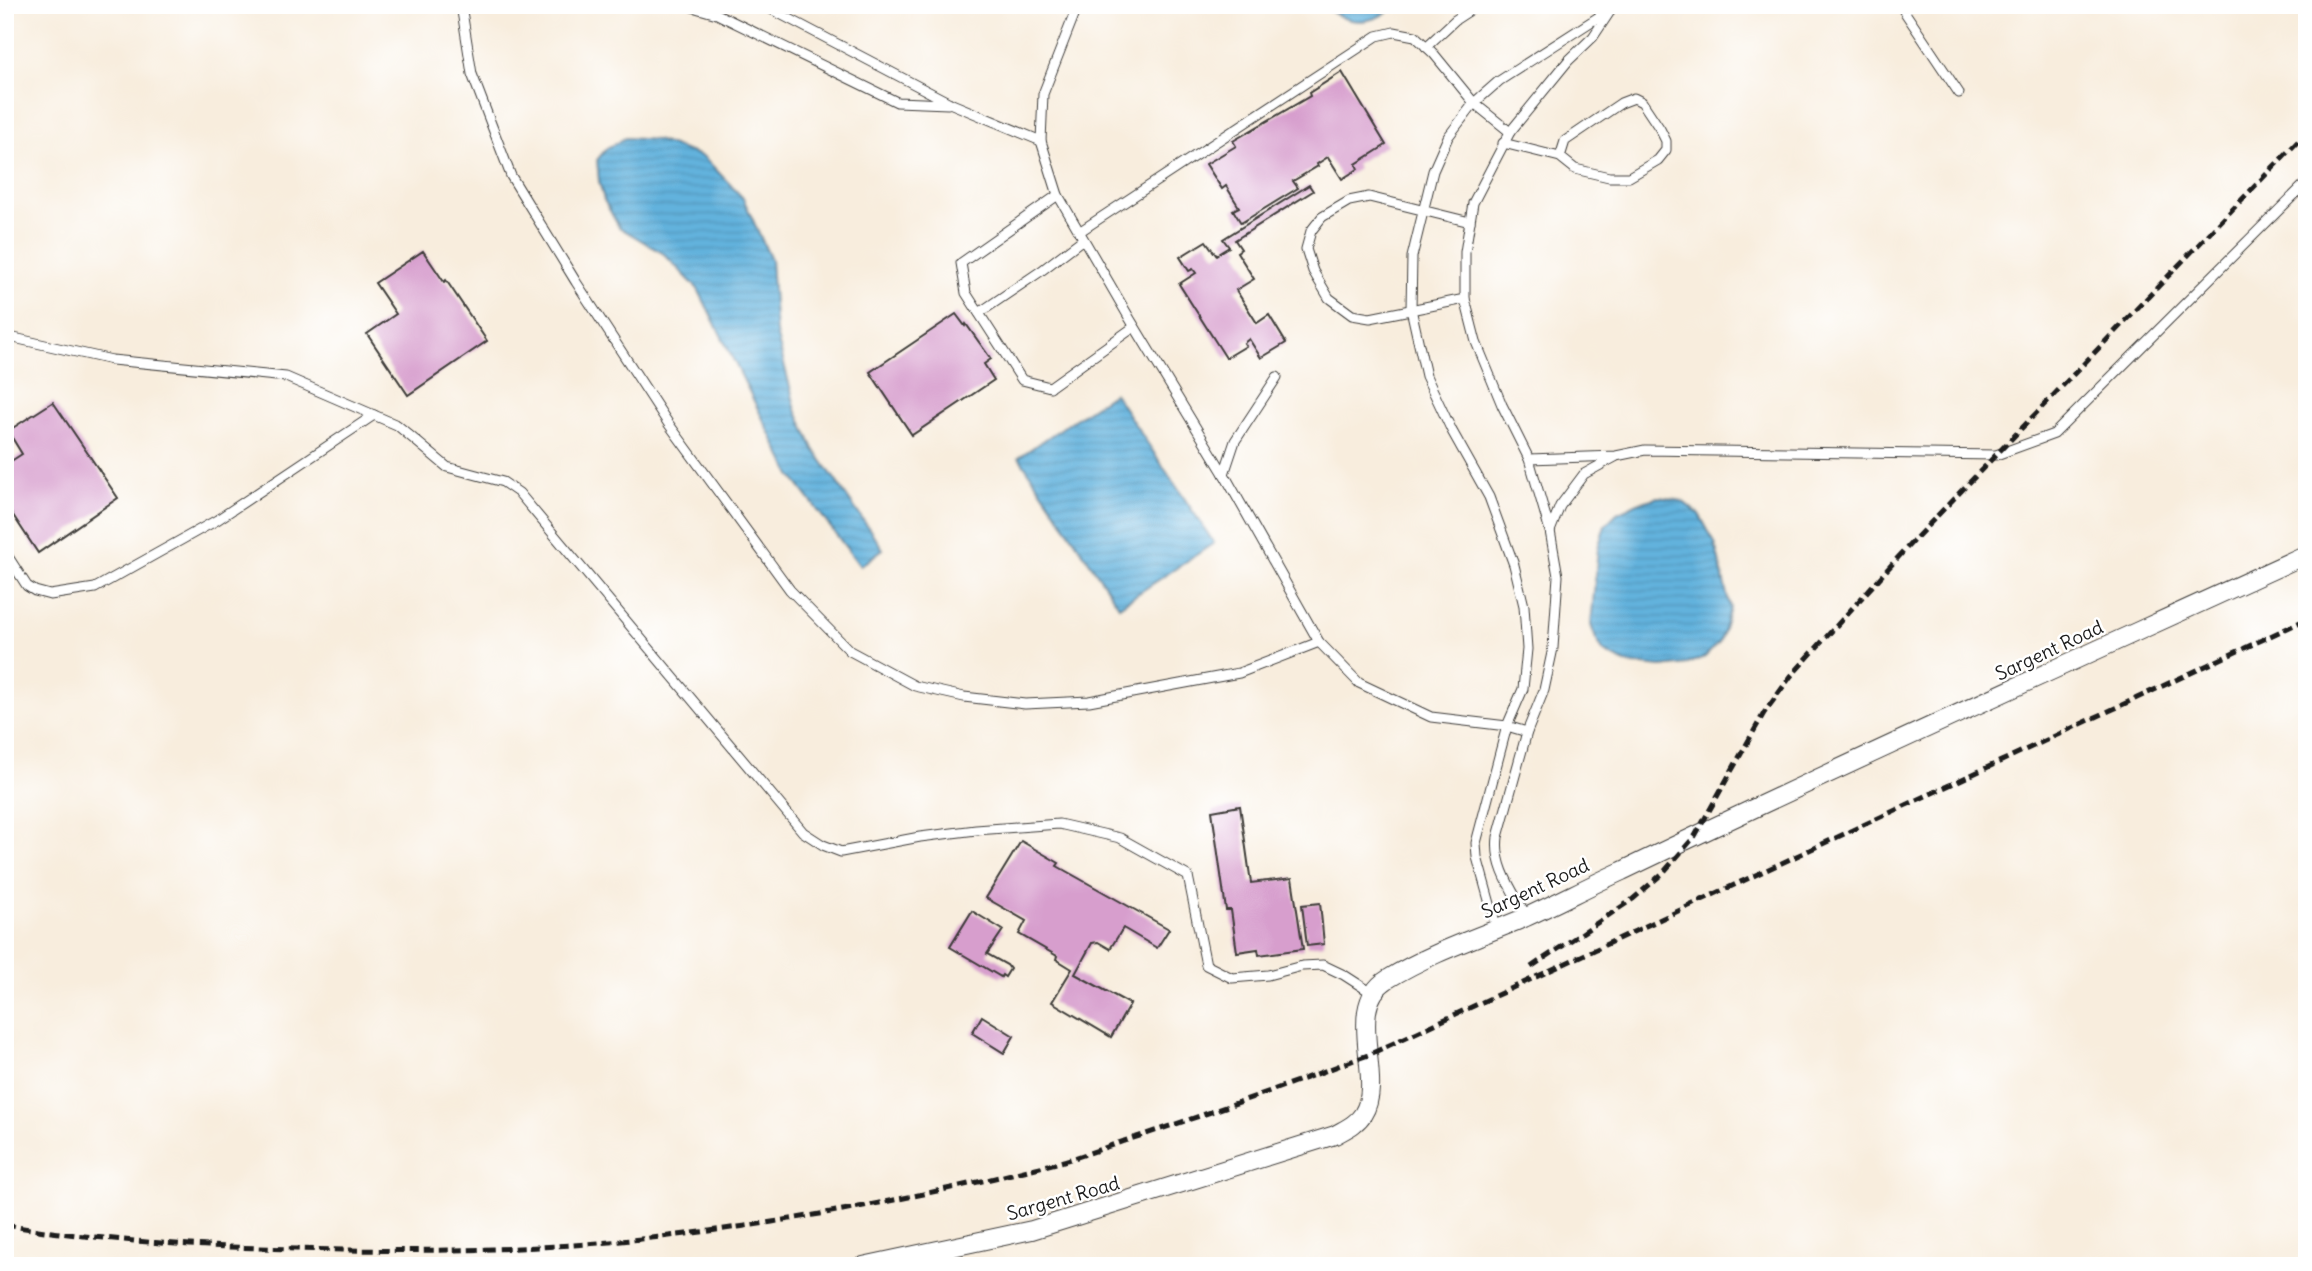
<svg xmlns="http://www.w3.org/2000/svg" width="2312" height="1271" font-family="Delius,sans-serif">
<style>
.water{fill:url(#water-rules);stroke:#3f677c;stroke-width:2}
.building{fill:#d79ecd}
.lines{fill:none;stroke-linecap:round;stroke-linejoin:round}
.service-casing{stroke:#3d3b39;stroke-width:11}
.minor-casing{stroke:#3d3b39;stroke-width:20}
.service{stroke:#fff;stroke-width:9}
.minor{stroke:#fff;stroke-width:18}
.rail{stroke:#1c1c1c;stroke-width:5;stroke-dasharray:10 5;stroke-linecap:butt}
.labels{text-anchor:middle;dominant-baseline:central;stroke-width:5;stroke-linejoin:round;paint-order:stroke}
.street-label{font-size:19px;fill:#1c1c1c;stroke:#fff}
</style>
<defs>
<pattern id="water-rules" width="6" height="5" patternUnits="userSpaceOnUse" patternTransform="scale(1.75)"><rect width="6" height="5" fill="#62b2dd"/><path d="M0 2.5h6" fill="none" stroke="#5498bd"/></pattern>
</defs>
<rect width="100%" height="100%" fill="#fff"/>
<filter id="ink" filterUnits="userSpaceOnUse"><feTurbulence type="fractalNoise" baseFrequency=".0143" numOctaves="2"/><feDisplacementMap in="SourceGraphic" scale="14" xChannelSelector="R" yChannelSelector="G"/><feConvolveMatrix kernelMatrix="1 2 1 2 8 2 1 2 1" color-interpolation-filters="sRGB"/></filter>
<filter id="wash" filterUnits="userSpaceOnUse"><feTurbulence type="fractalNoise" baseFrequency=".00686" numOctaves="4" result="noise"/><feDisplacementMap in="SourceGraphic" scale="28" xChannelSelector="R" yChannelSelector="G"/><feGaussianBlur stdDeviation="1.57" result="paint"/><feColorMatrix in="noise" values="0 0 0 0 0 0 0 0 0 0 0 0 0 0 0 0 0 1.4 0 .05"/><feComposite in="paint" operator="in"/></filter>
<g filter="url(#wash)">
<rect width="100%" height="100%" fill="#f8eddd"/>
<!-- water -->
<g class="water">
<path d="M1324,5H1395C1374,26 1345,26 1324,5Z"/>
<path d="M625,138L656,140L704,157L743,198L771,260L776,333L796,410L814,449L883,549L860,566L791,475L698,289L664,254L619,227L604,200L599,181L597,160L606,149Z"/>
<path d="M1114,393L1214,543L1119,606L1019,457Z"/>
<path d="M1659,497L1682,501L1699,514L1715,543L1730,608L1720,641L1705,657L1688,664L1661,667L1625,663L1604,652L1596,639L1591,625L1598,548L1605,525L1617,513L1638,503Z"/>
</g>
<g id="blocks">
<!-- building -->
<g class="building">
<path d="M1342,72L1386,145L1356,164L1358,169L1342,179L1328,157L1317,164L1318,166L1293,181L1298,188L1241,223L1233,210L1239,207L1226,186L1222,189L1206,164L1236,146L1233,141L1310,96L1309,93Z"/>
<path d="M1309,185L1313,191L1235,240L1241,249L1237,252L1254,279L1236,290L1257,323L1269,315L1286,343L1261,358L1249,339L1244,343L1246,346L1226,358L1179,284L1196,273L1193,269L1189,271L1180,257L1206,241L1216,255L1229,247L1223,239Z"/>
<path d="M423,251L444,282L446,280L487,341L408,395L367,334L396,314L375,283Z"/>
<path d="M956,314L965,326L966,324L991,359L984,364L994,380L912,435L870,372Z"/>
<path d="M53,402L118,498L38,553L5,503V465L22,454L8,431Z"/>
<path d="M1240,806L1251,883L1292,878L1303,949L1259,955L1258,949L1237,952L1231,910H1226L1212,811Z"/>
<path d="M1021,841L1059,863L1057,866L1169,929L1157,948L1123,928L1110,949L1098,942L1092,943L1075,974L1130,1004L1111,1037L1052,1002L1072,969L1056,959L1057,956L1019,934L1026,921L986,898Z"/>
<path d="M1320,903L1324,944L1307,946L1302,905Z"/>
<path d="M972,911L1003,930L987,954L1007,965L1010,969L1005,977L1002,975L1001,977L950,947Z"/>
<path d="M982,1016L1014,1036L1004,1053L972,1033Z"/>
</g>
</g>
</g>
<g filter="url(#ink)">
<use href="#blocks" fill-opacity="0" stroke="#3d3b39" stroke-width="2"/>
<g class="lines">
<defs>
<g id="service">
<path d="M461,5L472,74L511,176L576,282L668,423L790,590L850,651L915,686L964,697L1025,704L1089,701L1239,673L1319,642"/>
<path d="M685,5L717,14L897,102L948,104"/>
<path d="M763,5L952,104L1041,141"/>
<path d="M1078,5L1043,94L1041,141L1058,195L1130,319L1224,474L1319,642L1359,683L1431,717L1507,726L1527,732"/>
<path d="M1900,5L1959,93"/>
<path d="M1426,47L1455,20L1478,5"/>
<path d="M1503,143L1560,157L1575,169L1609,177H1629L1658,160L1666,150V141L1660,129L1642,102L1634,98L1621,103L1565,141L1560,157"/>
<path d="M1058,195L961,263L966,293L1022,380L1050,387L1134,327"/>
<path d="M1079,232L1377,36L1394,32L1415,36L1434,54L1474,103L1510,132"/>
<path d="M1465,299L1370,318L1352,315L1329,298L1313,271L1306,249L1311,231L1322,217L1349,201L1369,197L1470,222"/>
<path d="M979,313L1041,271L1083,239"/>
<path d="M5,336L112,360L286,377L397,425L447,467L503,482L519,493L803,832L823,845L841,852L920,837L976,830L1059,824L1120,838L1188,876L1206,965L1232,978L1268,975L1302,966L1323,965L1344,975L1372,993"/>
<path d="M1529,459L1616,456L1645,450L1996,455L2054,434L2307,182"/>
<path d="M1224,474L1235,441L1277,377"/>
<path d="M1550,531L1560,506L1584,474L1615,457"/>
<path d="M5,552L27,586L35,591L50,595L95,588L217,520L374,415"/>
<path d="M1527,917C1513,891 1494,867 1498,837L1527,732L1544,690L1553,648L1558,576L1550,531L1529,459L1502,405L1476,342L1465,299V252L1473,203L1510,132L1568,61L1593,37L1609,13"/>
<path d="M1497,929L1477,857L1476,843L1507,726L1523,689L1527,649L1524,606L1514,565L1489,497L1452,431L1426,376L1411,309L1412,257L1433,171L1448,137L1474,103L1499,81L1617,5"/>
</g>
<path id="minor" d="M863,1266L1032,1230L1335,1135C1345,1129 1356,1125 1363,1114C1386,1078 1342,1007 1388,979C1430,953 1479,937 1524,918C1557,903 1589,886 1622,871C1848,762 2078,659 2307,554"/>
</defs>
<!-- service casing -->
<use href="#service" class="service-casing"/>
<!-- minor casing -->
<use href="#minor" class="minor-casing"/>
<!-- service -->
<use href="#service" class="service"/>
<!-- minor -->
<use href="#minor" class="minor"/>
<!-- rail -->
<g class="rail">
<path d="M1531,967L1633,899L1663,873L1695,836L1764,713L1791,676L1913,541L2307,132"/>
<path d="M5,1225C102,1241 199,1247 297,1249C409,1252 521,1251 632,1240C771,1226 909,1200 1044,1166C1071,1160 1098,1150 1124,1141C1206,1115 1287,1085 1368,1055L2307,619"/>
</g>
</g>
</g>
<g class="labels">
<!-- street labels -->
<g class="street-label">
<text transform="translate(2049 650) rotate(-25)">Sargent Road</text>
<text transform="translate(1535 888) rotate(-25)">Sargent Road</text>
<text transform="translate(1063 1198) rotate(-16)">Sargent Road</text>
</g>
</g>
<!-- margin -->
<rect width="2312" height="1271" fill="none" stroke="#fff" stroke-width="28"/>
</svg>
